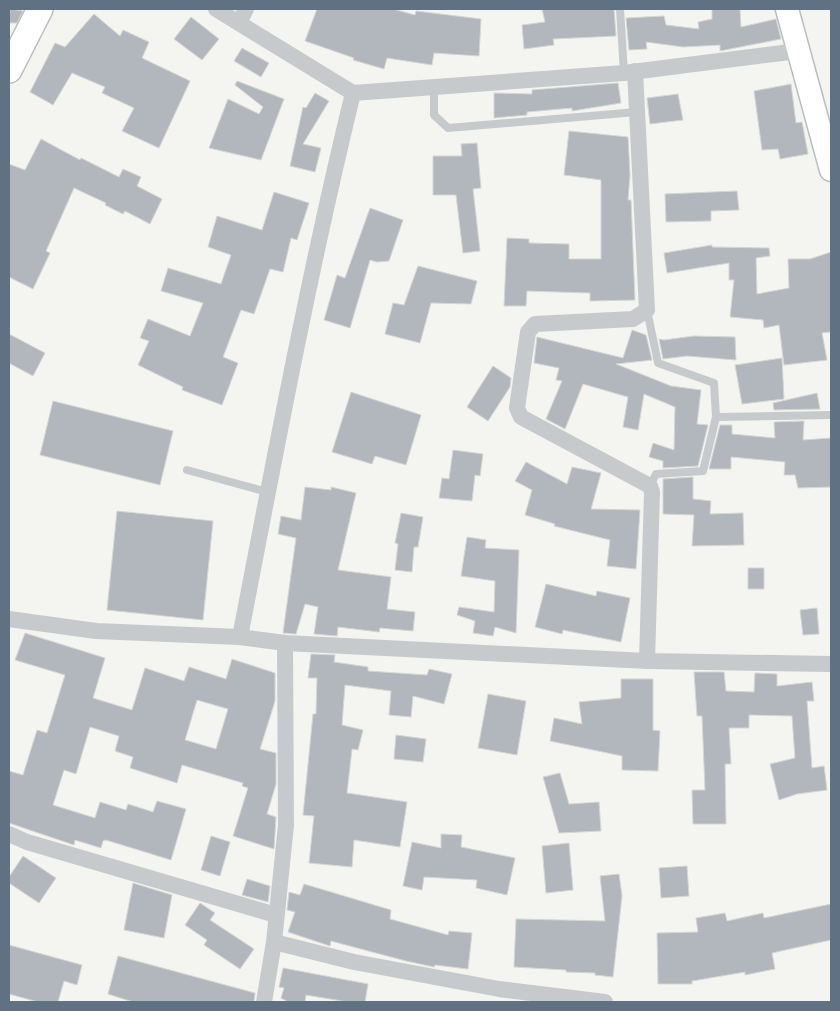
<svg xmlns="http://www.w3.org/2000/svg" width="840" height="1011" font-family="Cabin,sans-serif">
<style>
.building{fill:#b1b7bd;stroke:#d6d6d3;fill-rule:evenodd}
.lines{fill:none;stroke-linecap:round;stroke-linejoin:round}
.secondary-casing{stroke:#b8bcc1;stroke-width:25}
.primary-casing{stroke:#b9bcc0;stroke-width:28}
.lane{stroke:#c7cacd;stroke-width:8}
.street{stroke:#c7cacd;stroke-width:16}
.secondary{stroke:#fff;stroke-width:22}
.primary{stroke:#fff;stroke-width:25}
</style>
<rect width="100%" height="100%" fill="#f4f5f0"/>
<!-- building -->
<g class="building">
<path d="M11,9L23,11L17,23H9V14Z"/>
<path d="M317,9H393L415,15L416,11L481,19L479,56L434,53L432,65L387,58L384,69L353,60L354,58L305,41Z"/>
<path d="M542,9H614L616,36L553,39L554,45L524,49L522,25L545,22Z"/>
<path d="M712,9H740L741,27L776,19L781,39L720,51V45L683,47L646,42L647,49L629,50L626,18L664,16L666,25L699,29L698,22L712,19Z"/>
<path d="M94,14L120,36L123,30L149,42L142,58L190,81L159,148L122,131L134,108L102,93L105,87L72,73L53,105L30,92L55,43L65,47Z"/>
<path d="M191,17L219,39L202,60L174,39Z"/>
<path d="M242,48L269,63L261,77L234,61Z"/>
<path d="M237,81L284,99L261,160L209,148L228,99L259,114L263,107L235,85Z"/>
<path d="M618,83L621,103L572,111V108L527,112V115L494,118V93L532,94V90Z"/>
<path d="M791,84L796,123L802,122L808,154L780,159L778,149L762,150L754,91Z"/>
<path d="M315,93L329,101L303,144L321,148L315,172L290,166L303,107L306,108Z"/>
<path d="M678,94L683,120L650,124L647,98Z"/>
<path d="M569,131L628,137L630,175L628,200H631L635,300L590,301V293L527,291L526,306H504L507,238L529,239V243L569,244V259H601V180L564,175Z"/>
<path d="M41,139L80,160L81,158L119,177L123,169L141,177L137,186L162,199L150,224L125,211L123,214L105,205L106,203L74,188L46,251L50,253L33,289L9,277V164L25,170Z"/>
<path d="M477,143L481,188L473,189L480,251L463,253L456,195H433V156H462L461,144Z"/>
<path d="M737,191L739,210L711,211V221L666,222L665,194Z"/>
<path d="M274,192L309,203L297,240L291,238L283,272L270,269L254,314L241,310L223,357L238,363L222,405L182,390L183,387L138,365L149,341L140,338L148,319L190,336L203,303L161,291L168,268L221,284L231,255L208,247L217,216L262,230Z"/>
<path d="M370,208L403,220L389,261L377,262L370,260L350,328L324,320L337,275L345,278Z"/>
<path d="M712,245V247L769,248L770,256L756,258L757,294L789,288L788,259H810L831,252V332L822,333L827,360L784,365L779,325L764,328L763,320L730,317L734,280H729V263L667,273L664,253Z"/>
<path d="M418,266L477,281L471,304L431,303L420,343L385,334L393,303L404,305Z"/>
<path d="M632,330L646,335L652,360L616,364L671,386L701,390L697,424L708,425L698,466L663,468V461L649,457L653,443L674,450L675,407L644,394L638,430L623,427L628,397L583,384L565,429L546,419L562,381L556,380L559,368L534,363L537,337L623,358Z"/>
<path d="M9,334L45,353L33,376L9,363Z"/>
<path d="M694,336L735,337L736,360L687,356L663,359L659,339L664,340Z"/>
<path d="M782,358L784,399L742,404L735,365Z"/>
<path d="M493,366L511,378L510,387L488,421L467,407Z"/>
<path d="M351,392L421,415L406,465L375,456L372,464L332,452Z"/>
<path d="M817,393L820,409L774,410L773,403Z"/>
<path d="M53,401L173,431L160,485L40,455Z"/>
<path d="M804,421L803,440L831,438V487L798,488L795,475H784L785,462L731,457V469H709L720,425H732V434L775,438L774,422Z"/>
<path d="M453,450L483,454L480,476L475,475L472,501L439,498L442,478L449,479Z"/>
<path d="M526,462L567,484L572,467L601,473L591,509L640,510L636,569L607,566L610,540L554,526L555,524L525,515L532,490L515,481Z"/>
<path d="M693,477V499L711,501L710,514L743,513L744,545L692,546L694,515L663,514V479Z"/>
<path d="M305,487L331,490V487L356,493L338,570L391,577L387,609L415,612L413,631L380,628L379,632L338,627L337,636L314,634L318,607L305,604L296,634L283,633L296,538L278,534L281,516L301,520Z"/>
<path d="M117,511L213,521L203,620L107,610Z"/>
<path d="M401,513L423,517L418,547H414L412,572L395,570L398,544L395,543Z"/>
<path d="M467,537L486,540L485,548L519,550L516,633L495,627L493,636L473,633L475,621L457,615L459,607L494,612L495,581L461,576Z"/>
<rect x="748" y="568" width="16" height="21"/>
<path d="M546,584L596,596L597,591L630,598L621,642L563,630L562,634L535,627Z"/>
<path d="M817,608L819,634L803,635L800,610Z"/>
<path d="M25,633L105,658L93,698L132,710L145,668L184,681L189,667L226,679L232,659L275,673V701L260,749L276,753V784L267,814L276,817L274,849L233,836L248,788L242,786L243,783L182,765L177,783L130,768L133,757L115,751L119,736L90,727L76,774L64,770L53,805L95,818L100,802L126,810L128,804L153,812L157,801L186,809L171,860L106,840L103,841L101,848L75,840L74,845L9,823V771L23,775L37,730L47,733L65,675L15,660ZM197,700L228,709L216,749L185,740Z"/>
<path d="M311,654L335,655L334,662L368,667V671L427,675L429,669L452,674L444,704L413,696L411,717L389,715L391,691L345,685L342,725L363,730L358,750L352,749L347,793L407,802L400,847L354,840L352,867L309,863L314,816L303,815L313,714H316L317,678H308Z"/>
<path d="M694,672H724L726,691L754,692L755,673L777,674V686L812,682L814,701H807L812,768L824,766L827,790L797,794L779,800L770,764L795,758L792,716L749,715V728H729L731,764H725L726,824H693L692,790H705L702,716H697Z"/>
<path d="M621,679H653V730L660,731L658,771L622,770V756L550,741L554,718L582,724L579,702L621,698Z"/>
<path d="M488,694L526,701L517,755L478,748Z"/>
<path d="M396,735L426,739L423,762L394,759Z"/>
<path d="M560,773L569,804L599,802L601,831L559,833L543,777Z"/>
<path d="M441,834L462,835L461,847L515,858L507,895L476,888L477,880L424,877L422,890L403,886L412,842L441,848Z"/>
<path d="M211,836L230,842L220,876L201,870Z"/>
<path d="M569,843L573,890L546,893L542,846Z"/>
<path d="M23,856L56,878L39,903L9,883V877Z"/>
<path d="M687,866L689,896L661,898L659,868Z"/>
<path d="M619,874L622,896L613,977L595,975V973L566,972V970L514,967L516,919L605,921L600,876Z"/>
<path d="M247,879L270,886L268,902L242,895Z"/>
<path d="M133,883L172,895L164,938L124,930Z"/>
<path d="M304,884L391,910L390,919L448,935L449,931L472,933L468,969L435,965L434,967L406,961L331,941L330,946L288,932L295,912L287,910L289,892L300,895Z"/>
<path d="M200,903L215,913L210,920L254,949L240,969L204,945L207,940L185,925Z"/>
<path d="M831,904V940L772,953L775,969L745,975V972L692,981V984H658L657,933L698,932L696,918L725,913L727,921L763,913L764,918Z"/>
<path d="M9,945L82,965L77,985L64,981L58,1002H38L9,994Z"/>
<path d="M118,956L255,993L254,1002H133L108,994Z"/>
<path d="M283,968L368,984L365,1002H348L306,995L305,1002H288L281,998L284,988L279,987Z"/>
</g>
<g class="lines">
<defs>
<path id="secondary" d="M787,9L831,170"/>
<path id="primary" d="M9,70L40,9"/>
</defs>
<!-- secondary casing -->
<use href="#secondary" class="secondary-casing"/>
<!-- primary casing -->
<use href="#primary" class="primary-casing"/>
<!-- lane -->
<g class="lane">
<path d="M620,9L624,73"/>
<path d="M434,87V115L448,128L637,112"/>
<path d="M647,310L658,363L714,383L716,417L703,471L656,474L650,486"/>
<path d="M716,417L831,415"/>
<path d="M187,470L267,492"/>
</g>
<!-- street -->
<g class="street">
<path d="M216,9L353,93L624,73L798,51"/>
<path d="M239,23L246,9"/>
<path d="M635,71L647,310L633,319L535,324L528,332L517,408L521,417L650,486L652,492L647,661"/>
<path d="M9,619L96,631L240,637L285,643L647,661L831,664"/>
<path d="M240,637C275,455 309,273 353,93"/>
<path d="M9,834L27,842L276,915"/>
<path d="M274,942L354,962L499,989L605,1002"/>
<path d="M264,1002L274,942L286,825L285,643"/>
</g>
<!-- secondary -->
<use href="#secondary" class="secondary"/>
<!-- primary -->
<use href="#primary" class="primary"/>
</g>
<!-- border -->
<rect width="840" height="1011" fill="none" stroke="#617184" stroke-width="20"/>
</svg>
